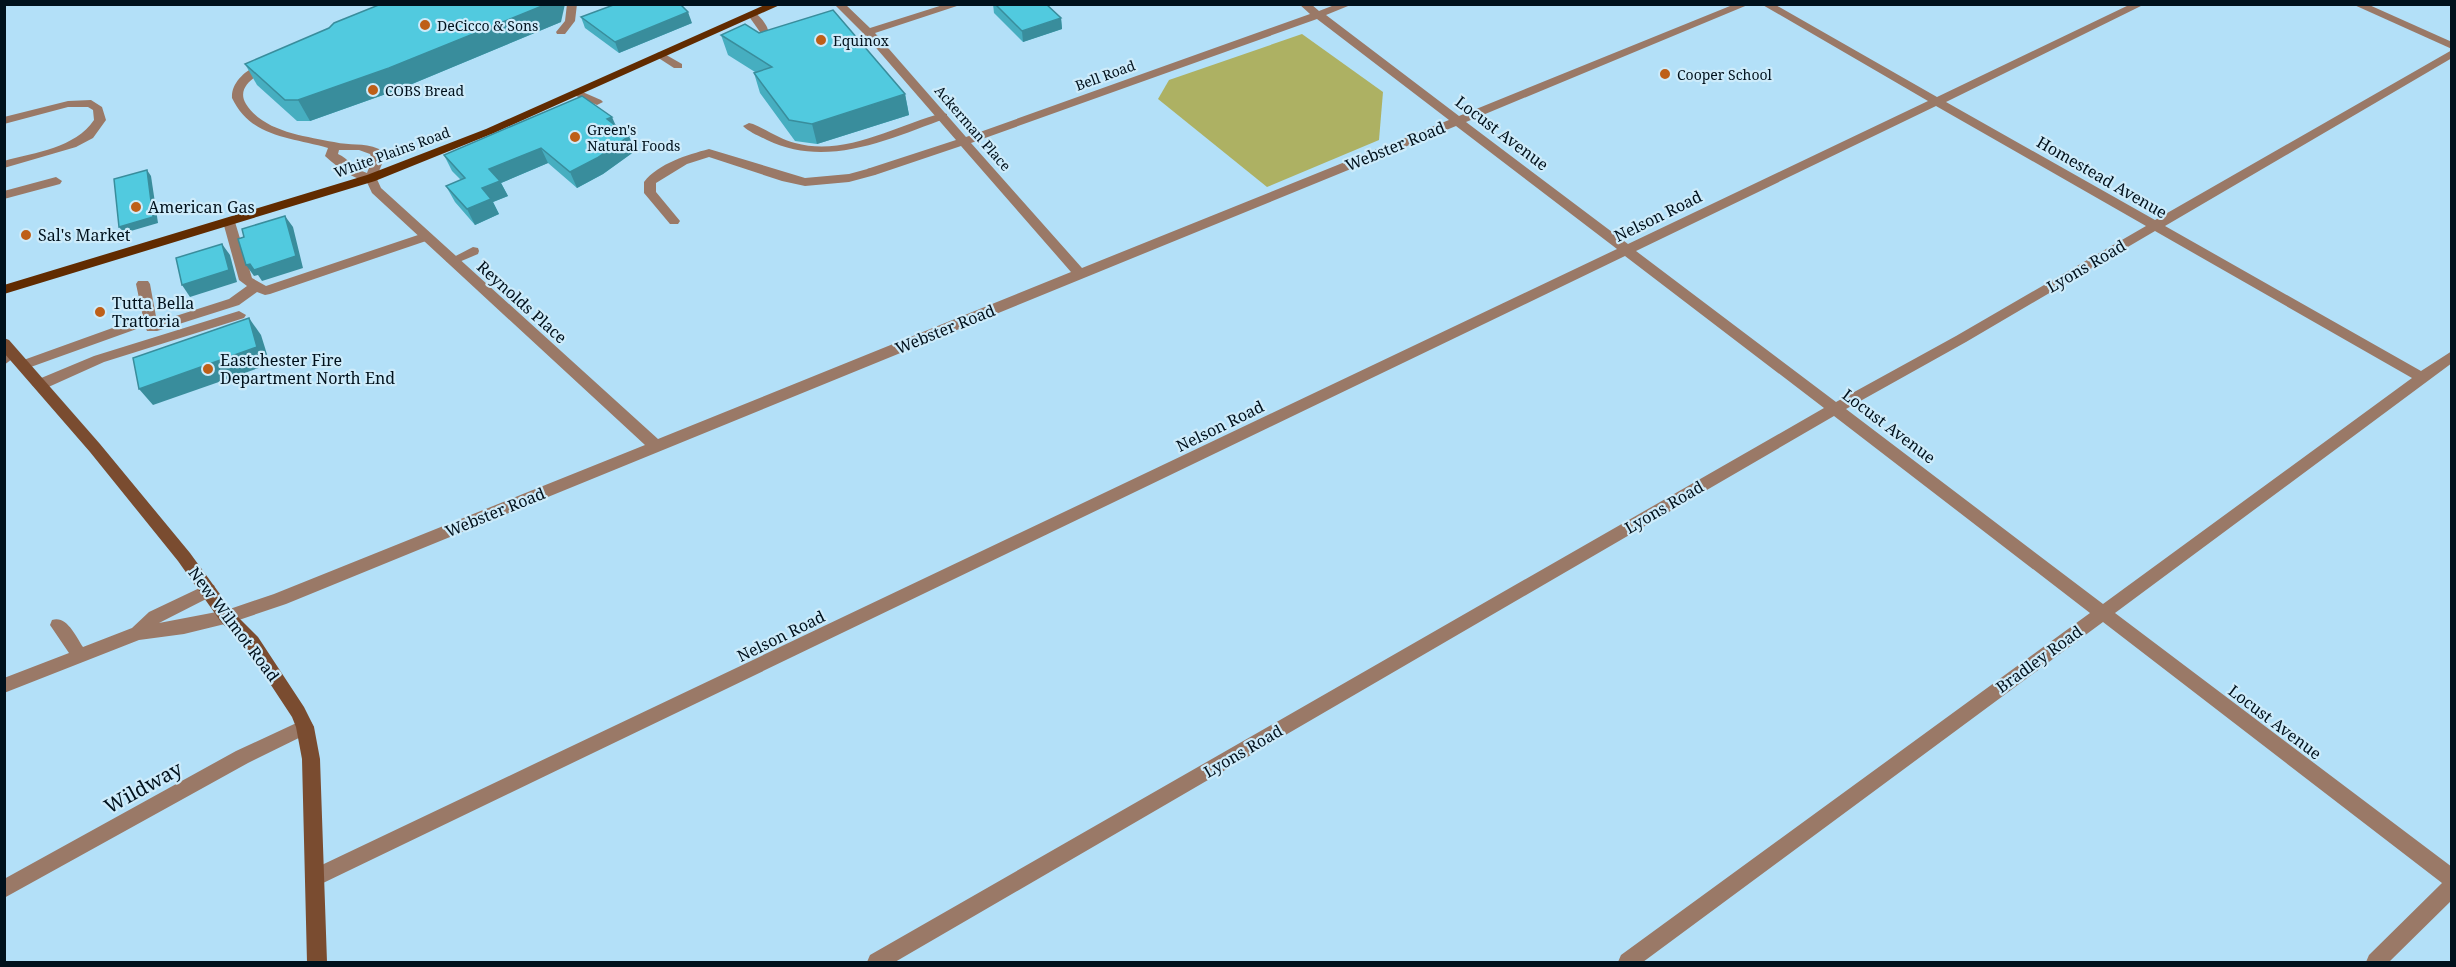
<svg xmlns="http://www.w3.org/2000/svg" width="2456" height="967" font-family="'Noto Serif',serif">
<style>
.green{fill:#adb163}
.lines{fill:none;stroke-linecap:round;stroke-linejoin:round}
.lane{fill:#9a7967;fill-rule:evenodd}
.street{fill:#9a7967;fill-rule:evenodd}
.secondary{fill:#7a4c30;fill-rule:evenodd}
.primary{fill:#612b00;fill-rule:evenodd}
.wall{fill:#46aec0}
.shaded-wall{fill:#398d9c}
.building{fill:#51cadf;stroke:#398d9c;stroke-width:1.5}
.poi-dot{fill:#be5f18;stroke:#cdebfa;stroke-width:2}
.labels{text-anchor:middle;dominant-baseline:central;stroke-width:4.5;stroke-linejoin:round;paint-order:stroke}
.far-poi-label{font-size:14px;fill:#00111c;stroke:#cdebfa;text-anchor:start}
.far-street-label{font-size:14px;fill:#00111c;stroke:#cdebfa}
.street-label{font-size:16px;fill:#00111c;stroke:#cdebfa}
.poi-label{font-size:16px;fill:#00111c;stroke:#cdebfa;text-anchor:start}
.near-street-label{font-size:20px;fill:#00111c;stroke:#cdebfa}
</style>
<rect width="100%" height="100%" fill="#b3e0f8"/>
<!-- green -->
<path class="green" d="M1302,34L1383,92L1379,140L1267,187L1158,99L1169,80Z"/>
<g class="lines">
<!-- lane -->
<g class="lane">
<path d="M567,4H577L575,21L565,34H557L556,32L565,21Z"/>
<path d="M753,12C759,14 769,27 768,32H760L748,15L749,13Z"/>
<path d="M661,52L682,64V68H674L657,57V53Z"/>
<path d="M267,62L271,63V67C258,75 235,86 246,104C264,132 305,136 334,142C351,146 362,142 379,149L384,159L375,181C358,184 336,166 325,156L328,148C291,137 251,138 232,98C231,80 251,66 267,62ZM339,150H359L370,154L372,159L367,173C354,169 349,159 338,154Z"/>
<path d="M578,90L601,100L603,102L597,105L574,95L572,93Z"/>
<path d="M91,100L102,107L106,120L93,138L76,147L4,168V161C36,152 75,148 94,120L93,110L88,107H68L4,124V117L68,101Z"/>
<path d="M943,113L947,114V118C889,139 827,169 767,140C759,136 749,132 743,126L749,123L753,124C767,130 780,139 795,143C846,157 896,125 943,113Z"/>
<path d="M709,149L805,178L849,174L871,168L877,172L875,175L849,182L805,186L782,181L709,157L687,164L656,183V192L680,221L678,224H670L644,193V182C659,163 687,155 709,149Z"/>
<path d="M56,177L62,181L60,184L4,199V191Z"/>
<path d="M229,218L235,222L252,278L266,286L421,234H429L431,237L429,240L270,294L265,295L257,292L239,305L157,331H147L145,326L28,368H18L16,365L18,362L143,317L136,284L138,281H148L150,284L157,322L229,299L247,286L239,280L223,222Z"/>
<path d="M473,247L478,248L479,251L478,254L452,265L446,261Z"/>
<path d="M239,311L246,315L244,318L104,362L44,389L39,390L32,385L34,381L94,356Z"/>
<path d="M12,349L19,354L4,365V353Z"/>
<path d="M208,584L214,585L216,590L214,595L159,623L227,610L233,612L235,617L233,622L184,634L139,640L4,693V678L69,653L50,625L52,620C67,615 76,637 83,647L132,628L149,612Z"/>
</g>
<!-- street -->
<g class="street">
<path d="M834,4H845L870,28L946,4H963L875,33L966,137L1310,14L1299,4H1311L1319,11L1337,4H1353L1326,15L1459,116L1735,4H1750L1466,122L1628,244L1928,101L1761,4H1774L1937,97L2131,4H2145L1946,102L2155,220L2452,50V58L2165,226L2421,371L2452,351V363L2115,613L2452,867V900L2389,962H2366L2369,955L2442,883L2103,622L1643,962H1618L1621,955L2090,613L1834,416L895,962H867L870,955L1824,408L1625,256L321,884L314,887L307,884L305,878L307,872L1617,249L1456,126L286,604L227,624L221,622L219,617L221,612L274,594L645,445L372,193L365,178L367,175H375L381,188L658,439L1071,272L961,146L875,175H867V169L956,140L864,34ZM1317,19L1449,120L1082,268L971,143ZM1936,106L2146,226L1956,336L1836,402L1636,251ZM2155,231L2412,378L2103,604L1846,409L1966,342Z"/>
<path d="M2352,4H2367L2452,42V49Z"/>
<path d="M305,719L311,722L314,727L311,732L248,763L4,898V879L236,751Z"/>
</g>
<!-- secondary -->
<path class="secondary" d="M4,338L9,340L100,444L190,553L233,612L258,637L304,707L314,727L320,759L327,962H307L302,759L296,727L292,717L246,647L221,622L178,561L90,452L4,353Z"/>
<!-- primary -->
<path class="primary" d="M767,4H782L494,133L375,181L4,294V285L367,175L486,129Z"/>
</g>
<!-- wall -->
<g class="wall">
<path d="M993,4H1046L1061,18L1062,29L1023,42L994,13Z"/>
<path d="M581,17L692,23L619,53L585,28Z"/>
<path d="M561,22L400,89L310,121H297L257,85L245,64Z"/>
<path d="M759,33L905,94L909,115L817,144L795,141L760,93L754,73L755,72L728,55L721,35Z"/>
<path d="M616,126L635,151L603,174L577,188L548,163L501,183L508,196L493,202L499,214L475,225L455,202L446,186L461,180L452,171L444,155Z"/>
</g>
<!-- shaded-wall -->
<g class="shaded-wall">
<path d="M547,4H565L561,22L400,89L310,121L298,100Z"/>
<path d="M688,12L692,23L619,53L615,42Z"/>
<path d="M1061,18L1062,29L1023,42L1022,31Z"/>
<path d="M905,94L909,115L817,144L812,124Z"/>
<path d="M612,117L619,133L607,119Z"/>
<path d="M629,136L635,151L603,174L577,188L570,172Z"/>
<path d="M541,148L548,163L501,183L508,196L493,202L499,214L475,225L467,209L482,188L489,169Z"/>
<path d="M147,170L151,176L158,223L124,233L119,227Z"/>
<path d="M285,216L293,227L303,268L262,281L258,275L254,276L246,265L250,264Z"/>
<path d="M222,244L230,255L237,282L190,297L182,285Z"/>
<path d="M249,318L261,335L270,364L153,405L139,389Z"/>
</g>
<!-- building -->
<g class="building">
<path d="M381,4H547L389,68L298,100H285L245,64L329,28L334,23Z"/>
<path d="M616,4H680L688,12L615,42L581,17Z"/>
<path d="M995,4H1046L1061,18L1022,31Z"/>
<path d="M833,10L905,94L812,124L789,120L754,73L772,67L721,35L745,24L759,33Z"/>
<path d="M582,96L612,117L607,119L629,136L597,158L570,172L541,148L489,169L500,181L482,188L491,199L467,209L446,186L465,178L444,155Z"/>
<path d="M147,170L153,217L119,227L114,179Z"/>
<path d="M285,216L296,256L254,270L250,264L246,265L238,239L244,237L242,229Z"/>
<path d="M222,244L229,270L182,285L176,258Z"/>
<path d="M249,318L257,347L139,389L133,358Z"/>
</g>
<!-- markers -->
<g class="poi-dot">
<circle cx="425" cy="25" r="6"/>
<circle cx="821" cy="40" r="6"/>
<circle cx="1665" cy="74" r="6"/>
<circle cx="373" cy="90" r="6"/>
<circle cx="575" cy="137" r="6"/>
<circle cx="136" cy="207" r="6"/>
<circle cx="26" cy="235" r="6"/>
<circle cx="100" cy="312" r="6"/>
<circle cx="208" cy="369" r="6"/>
</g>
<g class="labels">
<!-- far-poi labels -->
<g class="far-poi-label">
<text x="437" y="25">DeCicco &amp; Sons</text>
<text x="833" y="40">Equinox</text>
<text x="1677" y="74">Cooper School</text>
<text x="385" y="90">COBS Bread</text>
<text x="587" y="129">Green's<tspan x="587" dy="16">Natural Foods</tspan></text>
</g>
<!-- far-street labels -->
<g class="far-street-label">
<text transform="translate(1105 75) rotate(-20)">Bell Road</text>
<text transform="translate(973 128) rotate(49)">Ackerman Place</text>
<text transform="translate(392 152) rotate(-20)">White Plains Road</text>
</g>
<!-- street labels -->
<g class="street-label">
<text transform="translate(1502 133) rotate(37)">Locust Avenue</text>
<text transform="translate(1395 146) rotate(-22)">Webster Road</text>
<text transform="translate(2102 177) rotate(30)">Homestead Avenue</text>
<text transform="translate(1658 216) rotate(-26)">Nelson Road</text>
<text transform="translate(2086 266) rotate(-30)">Lyons Road</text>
<text transform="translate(522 302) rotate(42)">Reynolds Place</text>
<text transform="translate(945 329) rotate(-22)">Webster Road</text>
<text transform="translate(1220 426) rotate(-26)">Nelson Road</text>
<text transform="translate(1889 426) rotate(37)">Locust Avenue</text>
<text transform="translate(1664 507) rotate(-30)">Lyons Road</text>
<text transform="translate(495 512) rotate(-22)">Webster Road</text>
<text transform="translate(234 624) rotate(53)">New Wilmot Road</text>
<text transform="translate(781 636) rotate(-26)">Nelson Road</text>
<text transform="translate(2039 659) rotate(-36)">Bradley Road</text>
<text transform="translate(2275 722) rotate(37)">Locust Avenue</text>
<text transform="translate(1243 751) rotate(-30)">Lyons Road</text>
</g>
<!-- poi labels -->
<g class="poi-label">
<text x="148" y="207">American Gas</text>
<text x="38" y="235">Sal's Market</text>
<text x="112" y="303">Tutta Bella<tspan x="112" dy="18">Trattoria</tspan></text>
<text x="220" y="360">Eastchester Fire<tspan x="220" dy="18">Department North End</tspan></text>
</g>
<!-- near-street labels -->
<g class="near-street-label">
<text transform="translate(143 787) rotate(-29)">Wildway</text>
</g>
</g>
<!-- border -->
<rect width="2456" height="967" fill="none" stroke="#00111c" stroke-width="12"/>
</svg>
